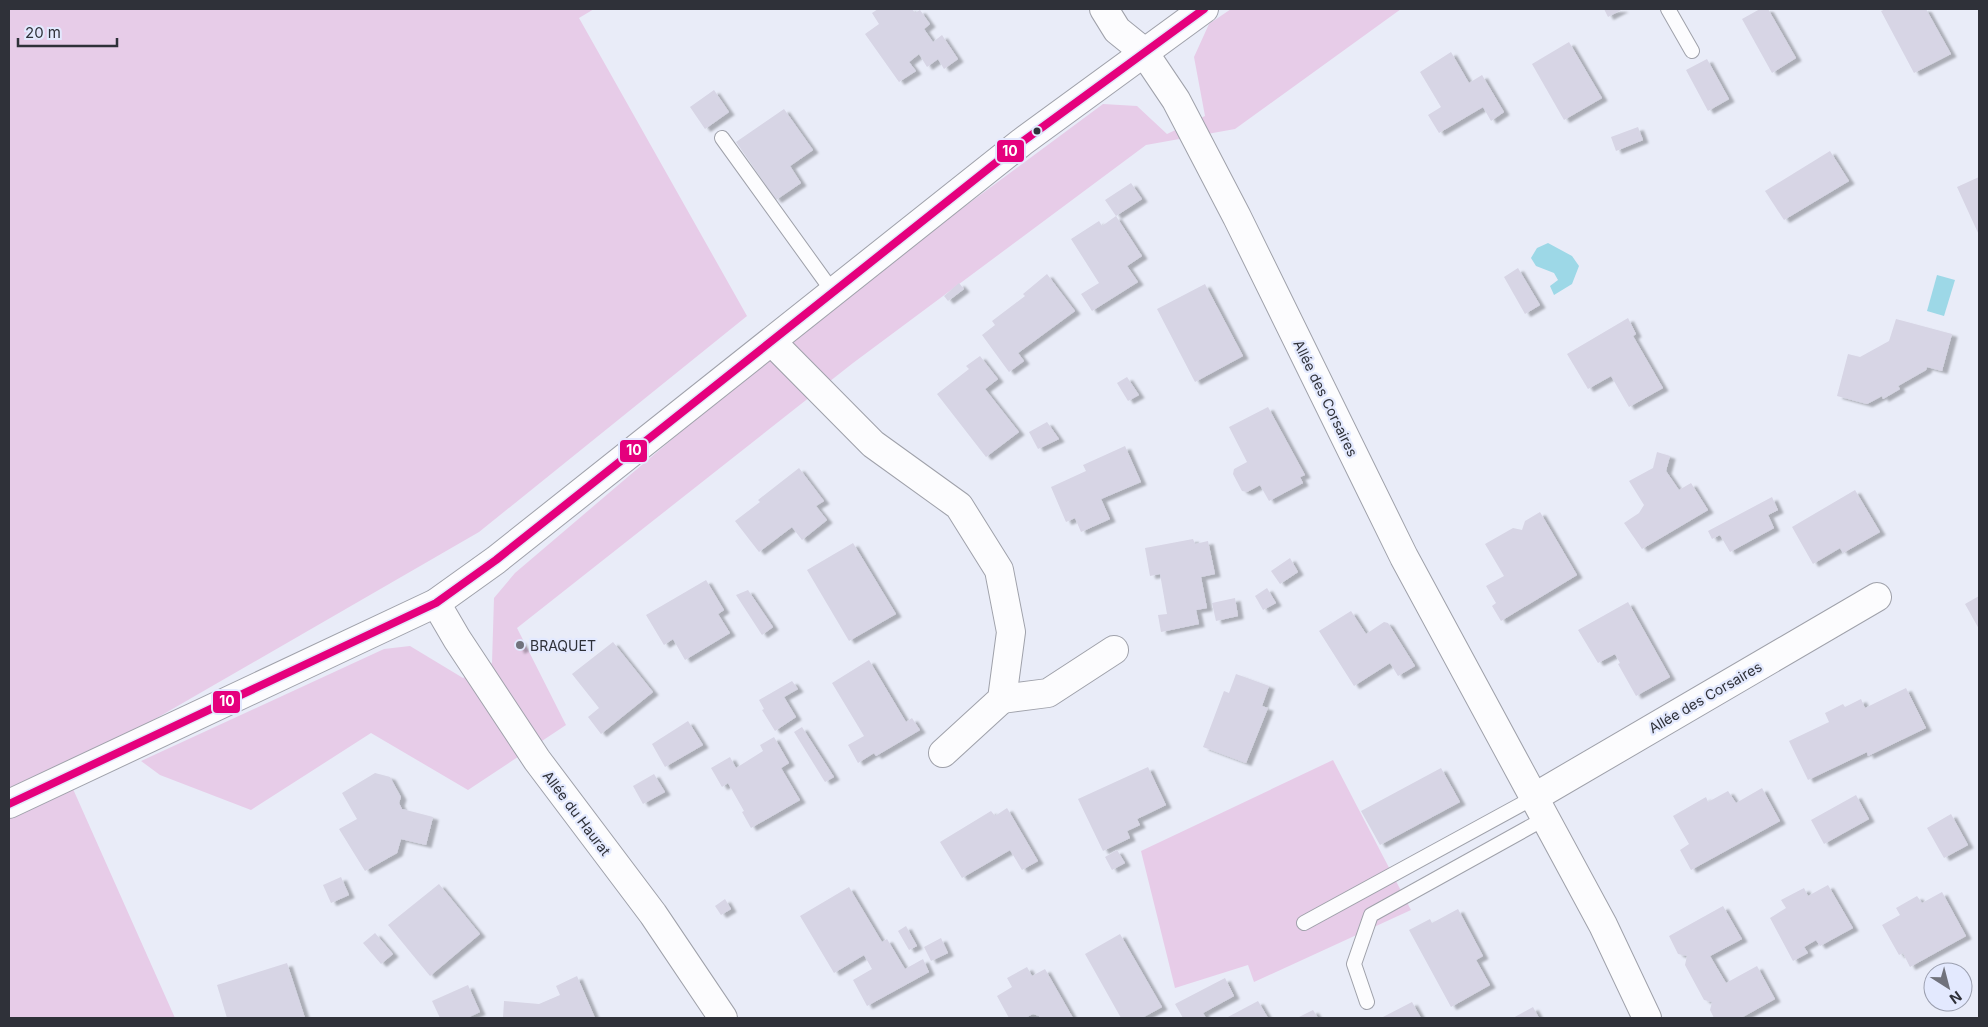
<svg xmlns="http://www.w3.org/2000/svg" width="1988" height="1027" font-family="Inter,sans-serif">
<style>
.green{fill:#e7cce8}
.water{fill:#9dd8e7}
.building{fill:#d7d5e5;filter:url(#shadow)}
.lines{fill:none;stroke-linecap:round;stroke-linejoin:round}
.service-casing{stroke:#9fa1aa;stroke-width:16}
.minor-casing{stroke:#9fa1aa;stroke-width:30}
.secondary-casing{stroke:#9fa1aa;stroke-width:30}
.service{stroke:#fcfcfe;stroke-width:14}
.minor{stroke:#fcfcfe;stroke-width:28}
.secondary{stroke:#fcfcfe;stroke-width:28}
.bus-1-casing{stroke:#e3e9fe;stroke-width:11}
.bus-1{stroke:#e5007d;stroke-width:8}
.bus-dot{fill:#2f3139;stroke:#e3e9fe;stroke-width:2}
.poi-dot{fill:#70727c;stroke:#e3e9fe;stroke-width:2}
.labels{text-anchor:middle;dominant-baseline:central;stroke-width:4.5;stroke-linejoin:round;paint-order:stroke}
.street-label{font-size:14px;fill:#2f3139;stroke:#e3e9fe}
.poi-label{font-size:14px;fill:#2f3139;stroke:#e3e9fe;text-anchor:start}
.line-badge{stroke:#e3e9fe;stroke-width:2}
.badge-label{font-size:14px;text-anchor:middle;font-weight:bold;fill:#fff}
</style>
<defs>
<filter id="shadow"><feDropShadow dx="5.5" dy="3" stdDeviation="1" flood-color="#0004"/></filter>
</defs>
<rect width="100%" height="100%" fill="#e9ecf8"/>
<!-- green -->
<g class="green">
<path d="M9,9H594L579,18L747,316L479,532L65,771L175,1018H9Z"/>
<path d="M1231,9H1401L1235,129L1146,145L853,363L517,628L566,725L468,790L371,733L251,810L160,775L141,761L384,649L410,646L463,678L492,663L494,598L515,573L758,366L926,235L1103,104L1137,106L1167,134L1205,116L1194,57L1209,24Z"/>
<path d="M1333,760L1411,910L1254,982L1248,965L1175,988L1141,851Z"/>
</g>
<!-- water -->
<g class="water">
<path d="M1548,243L1572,256L1579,266L1572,284L1554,295L1550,286L1558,280L1554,273L1536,266L1531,258L1537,248Z"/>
<path d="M1937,275L1955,280L1944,316L1927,311Z"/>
</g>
<!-- building -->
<g class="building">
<path d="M878,9H912L915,13L920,10L930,24L924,29L933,42L942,35L958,59L944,69L938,59L927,67L919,54L909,62L916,71L899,82L865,34L879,24L872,13Z"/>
<path d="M1604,9H1623L1608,17Z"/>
<path d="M1760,9H1768L1796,58L1772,73L1742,19Z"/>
<path d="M1886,9H1926L1951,54L1914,73L1881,11Z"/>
<path d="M1569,42L1602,98L1564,120L1532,64Z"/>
<path d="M1451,52L1469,83L1482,75L1504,112L1491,121L1483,107L1439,133L1428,115L1441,107L1420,72Z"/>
<path d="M1707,59L1729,99L1708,111L1686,70Z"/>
<path d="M714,90L729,112L705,129L690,107Z"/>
<path d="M784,109L813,150L790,166L801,183L776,200L736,142Z"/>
<path d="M1638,127L1643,140L1616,151L1611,137Z"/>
<path d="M1830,151L1849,181L1784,220L1765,191Z"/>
<path d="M1979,177V235L1957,187Z"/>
<path d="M1131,183L1142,199L1116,216L1142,256L1127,266L1138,282L1092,311L1081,294L1099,283L1071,239L1099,221L1102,226L1116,216L1105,200Z"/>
<path d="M1518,268L1540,305L1525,314L1504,277Z"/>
<path d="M1047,274L1075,311L1018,353L1024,361L1009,372L982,335L995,325L992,321L1025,296L1023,294Z"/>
<path d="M959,283L964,289L948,301L944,296Z"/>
<path d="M1205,284L1243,356L1195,382L1157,309Z"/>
<path d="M1628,318L1636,334L1633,336L1663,388L1629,407L1611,376L1588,389L1567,354Z"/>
<path d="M1896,319L1952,334L1942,371L1927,367L1926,370L1898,386L1900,389L1883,399L1882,396L1867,404L1837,396L1848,354L1860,357L1889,341Z"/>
<path d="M980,356L998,379L985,389L1019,432L986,457L937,394L969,369L966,366Z"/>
<path d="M1127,377L1139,395L1128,401L1117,383Z"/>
<path d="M1268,407L1305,475L1300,477L1303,483L1269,501L1260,485L1247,492L1242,491L1233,474L1234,469L1247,462L1229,427Z"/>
<path d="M1047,422L1059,439L1038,449L1029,432Z"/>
<path d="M1125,446L1141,482L1101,499L1110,519L1081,532L1075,518L1066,522L1051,487L1086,471L1083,465Z"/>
<path d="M1657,452L1670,456L1666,471L1679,490L1691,483L1708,510L1642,549L1624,523L1639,513L1644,505L1629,481L1653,468Z"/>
<path d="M799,468L824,501L816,506L827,520L802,540L792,527L759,552L735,521L760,502L758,500Z"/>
<path d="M1855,490L1880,532L1843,553L1840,548L1813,564L1792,527Z"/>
<path d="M1772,497L1778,510L1768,515L1774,528L1730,552L1720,535L1712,539L1708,531Z"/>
<path d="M1540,512L1577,575L1501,621L1492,606L1496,603L1486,586L1504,576L1485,544L1513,528L1522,530L1525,521Z"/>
<path d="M1193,539L1195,544L1208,541L1215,574L1201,577L1207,608L1196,610L1199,624L1161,632L1158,615L1167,614L1160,574L1150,576L1145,548Z"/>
<path d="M853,543L896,614L849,641L807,570Z"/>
<path d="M1290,558L1298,572L1280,584L1271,571Z"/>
<path d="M706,580L724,610L718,614L730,633L685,660L673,639L664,645L646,615Z"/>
<path d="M1267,588L1276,603L1263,610L1255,596Z"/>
<path d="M748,590L773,627L762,635L736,595Z"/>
<path d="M1979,596V629L1965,604Z"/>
<path d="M1235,598L1238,616L1216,621L1212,603Z"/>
<path d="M1628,602L1670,677L1636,696L1618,664L1620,663L1615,654L1598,663L1578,630Z"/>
<path d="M1351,611L1366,634L1384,622L1388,623L1415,666L1398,676L1390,663L1354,686L1319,631Z"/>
<path d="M520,640L524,648L519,651L515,642Z"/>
<path d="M613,642L653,692L601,734L588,717L599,708L572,674Z"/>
<path d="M869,660L906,722L912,718L920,730L876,756L874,753L858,763L848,745L864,736L832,683Z"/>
<path d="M1236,674L1269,686L1262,706L1268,708L1246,763L1203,747L1224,691L1229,693Z"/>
<path d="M792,681L798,689L784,697L796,717L775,731L762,710L764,709L759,700Z"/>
<path d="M1906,688L1926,728L1868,756L1867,752L1808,780L1789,741L1829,722L1825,713L1843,704L1845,707L1861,699L1865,708Z"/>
<path d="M688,721L703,745L665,767L652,744Z"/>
<path d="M802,727L834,777L825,782L794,732Z"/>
<path d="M774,737L789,763L781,768L800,800L751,828L742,812L744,811L728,783L722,787L711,768L730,757L736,768L763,751L760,745Z"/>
<path d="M1148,767L1166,805L1137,819L1140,825L1127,831L1130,838L1103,851L1078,799Z"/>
<path d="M1441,768L1460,802L1380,845L1361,811Z"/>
<path d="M375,773L390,777L401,797L399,803L402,809L433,817L426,845L401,839L397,853L365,871L339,829L357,819L342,793Z"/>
<path d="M654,774L665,792L643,804L633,786Z"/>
<path d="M1762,788L1780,821L1691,870L1680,850L1689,844L1673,816L1706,797L1708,802L1728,791L1736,803Z"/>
<path d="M1856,795L1869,819L1824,844L1811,820Z"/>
<path d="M1007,808L1038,861L1022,870L1010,850L962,878L940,842L991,811L995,816Z"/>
<path d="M1951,814L1968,845L1944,858L1927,828Z"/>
<path d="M1117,850L1125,863L1112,870L1105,857Z"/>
<path d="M341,877L349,895L331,903L323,885Z"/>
<path d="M439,884L480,934L430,976L388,925Z"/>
<path d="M1828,885L1853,928L1820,946L1816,940L1804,947L1808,953L1793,961L1770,918L1786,908L1781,900L1804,888L1808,896Z"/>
<path d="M849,887L882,942L887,939L905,969L923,959L929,972L867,1006L853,980L872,969L864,955L834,973L800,916Z"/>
<path d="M1942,892L1966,936L1910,967L1903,953L1899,955L1882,925L1900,915L1896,908L1917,896L1922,903Z"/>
<path d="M725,899L731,909L721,915L715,906Z"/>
<path d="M1723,906L1742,939L1710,956L1726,983L1757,966L1775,999L1741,1018H1714L1710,1010L1712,1002L1704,1000L1685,965L1687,956L1678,954L1669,936Z"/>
<path d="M1458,909L1483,956L1476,960L1490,985L1451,1007L1409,930L1430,919L1432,923Z"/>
<path d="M906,926L917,946L909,950L898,931Z"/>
<path d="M375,933L393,954L381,964L363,943Z"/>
<path d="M1120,934L1162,1007L1142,1018H1121L1085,954Z"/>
<path d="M941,938L948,953L931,961L924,947Z"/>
<path d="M287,963L305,1018H227L217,985Z"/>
<path d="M1027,967L1032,976L1045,969L1073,1018H1041L1039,1016L1033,1014L1025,1018H1009L997,996L1012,987L1007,978Z"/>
<path d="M577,976L595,1018H503L504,1001L539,1004L560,995L556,986Z"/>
<path d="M1225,978L1234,996L1203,1013L1206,1018H1183L1175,1004Z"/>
<path d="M468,985L480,1012L467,1018H440L432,1001Z"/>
<path d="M1258,1001L1268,1018H1226Z"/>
<path d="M1412,1002L1421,1018H1381Z"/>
<path d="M1533,1007L1539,1018H1513Z"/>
<path d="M1313,1010L1318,1018H1297Z"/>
</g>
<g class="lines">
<defs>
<g id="service">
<path d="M1668,9L1692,51"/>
<path d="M722,138L833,292"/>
<path d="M1304,923L1533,798"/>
<path d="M1367,1002L1354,964L1371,915L1544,819"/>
</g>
<g id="minor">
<path d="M1104,9L1117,30L1143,51L1176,100L1237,217L1404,557L1603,925L1647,1018"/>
<path d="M772,342L873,444L959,506L999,570L1011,632L1002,699L943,753"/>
<path d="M436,603L457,639L537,760L653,914L723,1018"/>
<path d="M1002,699L1048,693L1114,650"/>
<path d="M1533,798L1877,597"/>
</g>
<path id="secondary" d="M9,804L436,603L496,560L1022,142L1204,9"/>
</defs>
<!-- service casing -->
<use href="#service" class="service-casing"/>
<!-- minor casing -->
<use href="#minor" class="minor-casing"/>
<!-- secondary casing -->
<use href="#secondary" class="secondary-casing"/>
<!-- service -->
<use href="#service" class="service"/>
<!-- minor -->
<use href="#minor" class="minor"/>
<!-- secondary -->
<use href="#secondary" class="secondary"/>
<defs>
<path id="bus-1" d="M9,804L436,603L496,560L1022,142L1204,9"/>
</defs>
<!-- bus-1 casing -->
<use href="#bus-1" class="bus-1-casing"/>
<!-- bus-1 -->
<use href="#bus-1" class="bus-1"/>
</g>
<!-- markers -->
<circle class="bus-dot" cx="1037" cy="131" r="4.5"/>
<circle class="poi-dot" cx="520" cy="645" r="5"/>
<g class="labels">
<!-- street labels -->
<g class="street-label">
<text transform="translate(1326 398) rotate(64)">Allée des Corsaires</text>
<text transform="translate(1705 697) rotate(-30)">Allée des Corsaires</text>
<text transform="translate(577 813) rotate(53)">Allée du Haurat</text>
</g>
<!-- poi labels -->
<g class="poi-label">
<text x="530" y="645">BRAQUET</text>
</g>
</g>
<g class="line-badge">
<rect x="996" y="139" width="29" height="24" rx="5" fill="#e5007d"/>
<rect x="619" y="439" width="29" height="24" rx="5" fill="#e5007d"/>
<rect x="212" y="690" width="29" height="24" rx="5" fill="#e5007d"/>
</g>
<g class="badge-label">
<text x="1010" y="156">10</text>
<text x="634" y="455">10</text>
<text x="227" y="706">10</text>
</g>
<!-- border -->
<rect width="1988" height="1027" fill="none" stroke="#2f3139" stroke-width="20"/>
<!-- north arrow -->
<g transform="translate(1948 987) rotate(144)"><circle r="24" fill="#e3e9fe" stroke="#9b9faf"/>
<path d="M0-4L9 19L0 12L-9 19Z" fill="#70727c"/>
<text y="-8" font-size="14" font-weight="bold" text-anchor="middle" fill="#2f3139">N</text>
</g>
<!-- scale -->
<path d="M18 38v8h99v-8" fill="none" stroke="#2f3139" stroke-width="2.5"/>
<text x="25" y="38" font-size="15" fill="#2f3139" stroke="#e3e9fe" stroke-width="4" paint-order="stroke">20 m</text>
</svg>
